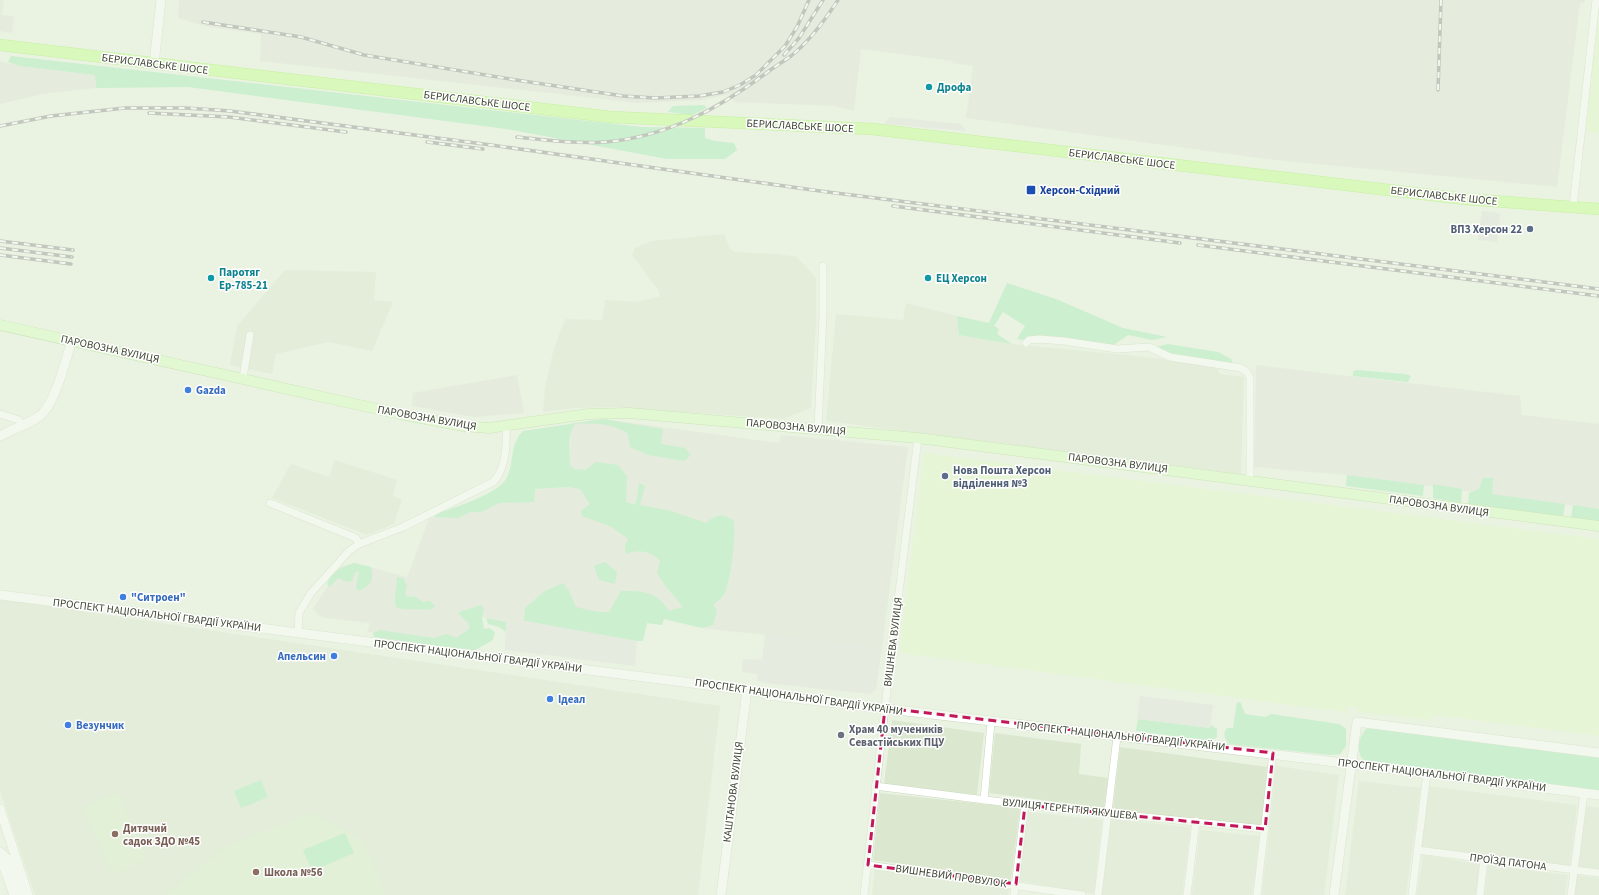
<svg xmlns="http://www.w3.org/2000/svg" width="1599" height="895" font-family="'Source Sans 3',sans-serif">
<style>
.residential{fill:#dbe7cf}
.commercial{fill:#e5f8ca}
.industrial{fill:#dfe4d7}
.education{fill:#daedca}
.green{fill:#a6ebb8}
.parking{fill:#dfe2db}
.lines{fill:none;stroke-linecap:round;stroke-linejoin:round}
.minor-casing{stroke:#c9d7bb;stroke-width:8}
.tertiary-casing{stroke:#c9d7bb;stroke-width:10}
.secondary-casing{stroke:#acd48b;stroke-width:11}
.primary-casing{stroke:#9fee55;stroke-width:12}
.minor{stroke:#fff;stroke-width:7}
.tertiary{stroke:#fff;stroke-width:9}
.secondary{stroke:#daffbf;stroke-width:10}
.primary{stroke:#c3ff8e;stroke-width:11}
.rail-casing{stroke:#939393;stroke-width:3.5}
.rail{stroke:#fff;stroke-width:2;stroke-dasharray:6;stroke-linecap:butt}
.marked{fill:none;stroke:#c2185b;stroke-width:3;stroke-dasharray:8 5;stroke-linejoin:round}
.culture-dot{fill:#0f9aa8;stroke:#fff;stroke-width:1.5}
.transit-dot{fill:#1a4fb4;stroke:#fff;stroke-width:1.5}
.service-dot{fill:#5c6f8a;stroke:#fff;stroke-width:1.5}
.shop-dot{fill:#3f7fe0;stroke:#fff;stroke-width:1.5}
.worship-dot{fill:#6b7280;stroke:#fff;stroke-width:1.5}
.education-dot{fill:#8d6e63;stroke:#fff;stroke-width:1.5}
.labels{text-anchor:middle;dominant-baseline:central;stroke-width:3;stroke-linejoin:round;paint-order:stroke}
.street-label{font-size:11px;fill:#3d4432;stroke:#fff}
.culture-label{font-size:11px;font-weight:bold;fill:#0d838f;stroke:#fff;text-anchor:start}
.transit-label{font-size:11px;font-weight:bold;fill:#164399;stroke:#fff;text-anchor:start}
.service-label{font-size:11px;font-weight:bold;fill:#4e5e75;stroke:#fff;text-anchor:end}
.shop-label{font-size:11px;font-weight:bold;fill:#366cbe;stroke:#fff;text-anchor:start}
.worship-label{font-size:11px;font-weight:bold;fill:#5b616d;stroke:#fff;text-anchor:start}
.education-label{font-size:11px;font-weight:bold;fill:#785e54;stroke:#fff;text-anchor:start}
</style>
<rect width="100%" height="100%" fill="#eaf3e2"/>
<!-- residential -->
<g class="residential">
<path d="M724,234L729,246L734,252L777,254L797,257L816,278V321L811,408L783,419L616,407L576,408L543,412L545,388L552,356L559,334L566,319L602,320L605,300L635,302L660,297L659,291L632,255L635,248L652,241Z"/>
<path d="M285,270L376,272L374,300L393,302L372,351L328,342L276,354L272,374L230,365L237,326Z"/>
<path d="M906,303L957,316L959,335L1012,344L1128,355L1216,366L1220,374L1244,377L1241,474L826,421L836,314L903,320Z"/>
<path d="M335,460L397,480L393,496L402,500L394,524L367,535L272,498L291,464L329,477Z"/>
<path d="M0,599L720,706L698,895H35L0,791Z"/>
<path d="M892,720L984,733L977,795L884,784Z"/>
<path d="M995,733L1081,744L1079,774L1108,778L1104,808L989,793Z"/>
<path d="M1120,747L1267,767L1262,827L1113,809Z"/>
<path d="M1276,766L1339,775L1324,895H1262Z"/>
<path d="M1359,781L1421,788L1406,895H1345Z"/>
<path d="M1428,786L1577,805L1570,866L1420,848Z"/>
<path d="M880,793L1020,808L1011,880L873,860Z"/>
<path d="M1585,806L1599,808V870L1578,867Z"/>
<path d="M1028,812L1102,820L1094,894L1019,881Z"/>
<path d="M1111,819L1191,827L1182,895H1101Z"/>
<path d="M1200,830L1260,836L1252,895H1192Z"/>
<path d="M1423,855L1480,864L1476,895H1417Z"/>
<path d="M1488,865L1568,875L1565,895H1484Z"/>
<path d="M875,868L1009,889L1008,895H872Z"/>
<path d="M1576,875L1599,878V895H1574Z"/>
</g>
<!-- commercial -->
<g class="commercial">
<path d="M1599,17V133L1588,132L1584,123Z"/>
<path d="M924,453L1599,539V736L1433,715L1432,720L1358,712V707L1348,706L1347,713L1344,712L899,653Z"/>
</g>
<!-- industrial -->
<g class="industrial">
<path d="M0,0H4L2,15L14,16L12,33L0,31Z"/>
<path d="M179,0H1585V3H1580L1557,187L1266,159L966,118L973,66L953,63V61L861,49L854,111L834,106L734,102L730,94L703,100L639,103L260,61L261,34L204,26L178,18Z"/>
<path d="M0,61L20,66L95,75L96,88L42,94L0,104Z"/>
<path d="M1256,365L1520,396L1522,415L1599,424V509L1347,475L1254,467Z"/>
<path d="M517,375L524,413L474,417L412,406L413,393Z"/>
<path d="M603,419L779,443L781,435L908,447L882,648L702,628L621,608L616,638L520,621L519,624L506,622L470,614L468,645L367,632L370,623L325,618L318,615L313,609L340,567L354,563L407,577L429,519L493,493L569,487L571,423Z"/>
</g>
<!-- education -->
<g class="education">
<path d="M118,793L147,859L113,875L83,808Z"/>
<path d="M311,813L364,842L386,895H166L225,847Z"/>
</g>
<!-- green -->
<g class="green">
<path d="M11,56L642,127L705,128V138L715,141L734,143L737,150L725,159H667L506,129L188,87L96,88L95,75L20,66L8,62Z"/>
<path d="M704,105L707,108L692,115L668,112L673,106Z"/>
<path d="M1007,283L1056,299L1123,328L1167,337L1152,340L1128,335L1112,346L1024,340L1017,339L1025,326L1003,312L994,326L999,329L997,334L1012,344L959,335L957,316L989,323Z"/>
<path d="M1168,344L1218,352L1231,359L1233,364L1173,355L1156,347Z"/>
<path d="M1356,370L1405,374L1411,376L1408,382L1353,376V372Z"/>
<path d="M603,419L663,429L661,444L685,448L691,455L684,461L648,455L630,447L628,434C612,423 595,423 575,424C567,434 570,452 570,465L574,469L585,470L596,462L618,465L627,476L626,502L636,505L639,483L645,486L640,505L671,511L706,523C717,514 722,513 734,521C736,536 731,583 723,596C721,599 716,602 713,605L717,610L713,625L702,628L664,619L662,625L647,623L643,641H637L524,621L525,608L545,591L563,583L569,591L576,607L598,612H609L621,591C644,591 656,591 669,611L683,607L664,584L657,573L660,561C651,551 639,549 626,554L625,546L628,539L612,527L582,516L581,511L590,504L580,489L569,487L535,489L534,502L499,503L481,512H470L458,518L434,517L437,514C454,507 500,494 507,477C515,461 509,445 523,431Z"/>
<path d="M1347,475L1424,485L1423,496L1346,486Z"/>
<path d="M1483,478H1493L1492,494L1565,504L1563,517L1468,504L1469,493L1479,489Z"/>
<path d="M1433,484L1462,489L1461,503L1433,498Z"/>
<path d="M1573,505L1599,509V522L1571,518Z"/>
<path d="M605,562L617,572L615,584L599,580L594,566Z"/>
<path d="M354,563L371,567C374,580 371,586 359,591L356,588L359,571L355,573L352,581L348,582L338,578L330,587L327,584C332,571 342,567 354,563Z"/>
<path d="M397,577L403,578L407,586L405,594L407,597L414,596L423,602L430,601L435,606L431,610C419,607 408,612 396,607C393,600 397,585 397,577Z"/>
<path d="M481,605L484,610L482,617L484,629L489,628L495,632L493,640L473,651L374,637L373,633L380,630L434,638L446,634L456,638L469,629V624L459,614V612Z"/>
<path d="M486,618L506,622L509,629L506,632L499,627L488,624Z"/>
<path d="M1237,702L1241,703L1245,714L1265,717L1271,714L1339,724L1346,729V746L1340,754L1331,755L1229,744C1225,739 1222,734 1227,728H1233Z"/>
<path d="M1138,719L1210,728L1211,725L1217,729V737L1210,741L1136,731Z"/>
<path d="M1371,728L1599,757V791L1365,761C1355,753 1358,738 1366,729Z"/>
<path d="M261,780L268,797L241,808L234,791Z"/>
<path d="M345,833L354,853L312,871L303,850Z"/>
</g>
<!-- parking -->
<g class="parking">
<path d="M890,117L961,124L966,131L884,124Z"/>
<path d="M1482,211L1500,213L1497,242L1478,240Z"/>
<path d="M520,620L637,641L635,666L505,650L506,622L519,624Z"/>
<path d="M765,634L882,648L876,689L870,694L767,683L757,681L758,674L742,672L743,659L762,660Z"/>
<path d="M1140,696L1213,705L1210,728L1137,719Z"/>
</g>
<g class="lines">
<defs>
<g id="minor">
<path d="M1573,207L1596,0"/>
<path d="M1026,343L1029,340L1039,339L1064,341L1117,349L1149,347L1170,357L1241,368L1247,372L1250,378V480"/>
<path d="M243,378L250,335"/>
<path d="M0,414L19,420L21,425"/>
<path d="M818,429L823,315V266"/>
<path d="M270,503L356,538L359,544"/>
<path d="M298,633L299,613L311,593L349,551L359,544L403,527L493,482C506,469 507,445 506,426"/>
<path d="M875,786L1025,805L1265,829"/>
<path d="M984,800L991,722"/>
<path d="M1417,850L1599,873"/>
<path d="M868,865L1082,895"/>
<path d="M864,895L888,681L918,438"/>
<path d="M1014,895L1025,805"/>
<path d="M1098,895L1117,737"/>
<path d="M1187,895L1196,821"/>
<path d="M1257,895L1273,753"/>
<path d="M1412,895L1427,773"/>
<path d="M1480,895L1484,859"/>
<path d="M1571,895L1584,793"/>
</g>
<g id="tertiary">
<path d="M154,64L161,0"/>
<path d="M0,436C11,430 33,422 41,415C56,401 65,361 72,341"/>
<path d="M0,595L762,692L767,695C1045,727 1322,759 1599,795"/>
<path d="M0,809L28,895"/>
<path d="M0,852L10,861L22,895"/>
<path d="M0,856L14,895"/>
<path d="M721,895L747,690"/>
<path d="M1334,895L1357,722L1599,753"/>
</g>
<path id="secondary" d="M0,325L400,414L463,426L489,428L588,414L629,413L918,438L1599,526"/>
<path id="primary" d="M0,45L611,117L872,129L1465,199L1599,209"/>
</defs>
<!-- minor casing -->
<use href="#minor" class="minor-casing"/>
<!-- tertiary casing -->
<use href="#tertiary" class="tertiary-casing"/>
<!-- secondary casing -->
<use href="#secondary" class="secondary-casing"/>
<!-- primary casing -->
<use href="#primary" class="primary-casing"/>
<!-- minor -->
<use href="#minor" class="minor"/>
<!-- tertiary -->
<use href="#tertiary" class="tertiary"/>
<!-- secondary -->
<use href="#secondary" class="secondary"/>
<!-- primary -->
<use href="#primary" class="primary"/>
<defs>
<g id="rail">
<path d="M203,22L301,37L364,55L516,80L623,96L655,98L699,96L723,92L740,85L756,75L785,46L797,27L809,0"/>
<path d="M784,55L799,38L823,0"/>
<path d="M1438,90L1441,0"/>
<path d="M149,113L229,117L346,132"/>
<path d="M0,126L51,116L125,108H185L230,111L491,145L820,191L1599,289"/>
<path d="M517,137C546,140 575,144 605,142C667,137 720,108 769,71C776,66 784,61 791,56C810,41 825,20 838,0"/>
<path d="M427,142L483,149"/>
<path d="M893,206L1180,243"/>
<path d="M0,241L73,250"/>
<path d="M1198,245L1599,296"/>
<path d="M0,248L72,257"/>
<path d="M0,255L71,264"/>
</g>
</defs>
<!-- rail casing -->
<use href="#rail" class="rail-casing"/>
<!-- rail -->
<use href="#rail" class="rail"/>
</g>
<!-- marked area -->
<path d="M0 0H1599V895H0ZM885,708L1273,753L1265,829L1025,805L1016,884L868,865Z" fill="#eaf3e2" fill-opacity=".55" fill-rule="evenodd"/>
<path class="marked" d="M885,708L1273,753L1265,829L1025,805L1016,884L868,865Z"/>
<!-- markers -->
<g class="culture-dot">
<circle cx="929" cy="87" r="4"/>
<circle cx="211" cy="278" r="4"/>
<circle cx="928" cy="278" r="4"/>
</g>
<rect class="transit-dot" x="1026" y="185" width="10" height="10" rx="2"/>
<g class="service-dot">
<circle cx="1530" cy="229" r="4"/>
<circle cx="945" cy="476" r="4"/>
</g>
<g class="shop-dot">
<circle cx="188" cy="390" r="4"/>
<circle cx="123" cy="597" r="4"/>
<circle cx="334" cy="656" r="4"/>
<circle cx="550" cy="699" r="4"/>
<circle cx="68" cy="725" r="4"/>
</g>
<circle class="worship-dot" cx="841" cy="735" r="4"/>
<g class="education-dot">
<circle cx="115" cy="834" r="4"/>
<circle cx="256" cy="872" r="4"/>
</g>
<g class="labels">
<!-- street labels -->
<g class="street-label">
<text transform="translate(155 64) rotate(7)">БЕРИСЛАВСЬКЕ ШОСЕ</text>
<text transform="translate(477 101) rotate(7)">БЕРИСЛАВСЬКЕ ШОСЕ</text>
<text transform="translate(800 126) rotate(3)">БЕРИСЛАВСЬКЕ ШОСЕ</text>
<text transform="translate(1122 159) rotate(7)">БЕРИСЛАВСЬКЕ ШОСЕ</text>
<text transform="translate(1444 196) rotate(6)">БЕРИСЛАВСЬКЕ ШОСЕ</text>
<text transform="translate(110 349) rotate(12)">ПАРОВОЗНА ВУЛИЦЯ</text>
<text transform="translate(427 418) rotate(10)">ПАРОВОЗНА ВУЛИЦЯ</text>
<text transform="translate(796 427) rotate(5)">ПАРОВОЗНА ВУЛИЦЯ</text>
<text transform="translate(1118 463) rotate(7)">ПАРОВОЗНА ВУЛИЦЯ</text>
<text transform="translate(1439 506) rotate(8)">ПАРОВОЗНА ВУЛИЦЯ</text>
<text transform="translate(157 615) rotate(7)">ПРОСПЕКТ НАЦІОНАЛЬНОЇ ГВАРДІЇ УКРАЇНИ</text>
<text transform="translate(893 642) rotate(-83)">ВИШНЕВА ВУЛИЦЯ</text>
<text transform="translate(478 656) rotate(7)">ПРОСПЕКТ НАЦІОНАЛЬНОЇ ГВАРДІЇ УКРАЇНИ</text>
<text transform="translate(799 697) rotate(8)">ПРОСПЕКТ НАЦІОНАЛЬНОЇ ГВАРДІЇ УКРАЇНИ</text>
<text transform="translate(1121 736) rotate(6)">ПРОСПЕКТ НАЦІОНАЛЬНОЇ ГВАРДІЇ УКРАЇНИ</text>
<text transform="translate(1442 775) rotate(7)">ПРОСПЕКТ НАЦІОНАЛЬНОЇ ГВАРДІЇ УКРАЇНИ</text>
<text transform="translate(733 792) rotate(-83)">КАШТАНОВА ВУЛИЦЯ</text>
<text transform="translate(1070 809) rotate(6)">ВУЛИЦЯ ТЕРЕНТІЯ ЯКУШЕВА</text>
<text transform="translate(1508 862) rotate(7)">ПРОЇЗД ПАТОНА</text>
<text transform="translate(951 876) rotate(8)">ВИШНЕВИЙ ПРОВУЛОК</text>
</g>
<!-- culture labels -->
<g class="culture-label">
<text x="937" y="87">Дрофа</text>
<text x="219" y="272">Паротяг<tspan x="219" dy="13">Ер-785-21</tspan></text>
<text x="936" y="278">ЕЦ Херсон</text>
</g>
<!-- transit labels -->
<g class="transit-label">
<text x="1040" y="190">Херсон-Східний</text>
</g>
<!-- service labels -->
<g class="service-label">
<text x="1522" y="229">ВПЗ Херсон 22</text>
<text x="953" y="470" text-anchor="start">Нова Пошта Херсон<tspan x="953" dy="13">відділення №3</tspan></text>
</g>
<!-- shop labels -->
<g class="shop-label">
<text x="196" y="390">Gazda</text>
<text x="131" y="597">"Ситроен"</text>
<text x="326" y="656" text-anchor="end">Апельсин</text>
<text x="558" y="699">Ідеал</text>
<text x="76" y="725">Везунчик</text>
</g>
<!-- worship labels -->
<g class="worship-label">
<text x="849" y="729">Храм 40 мучеників<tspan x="849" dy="13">Севастійських ПЦУ</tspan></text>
</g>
<!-- education labels -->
<g class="education-label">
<text x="123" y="828">Дитячий<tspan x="123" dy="13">садок ЗДО №45</tspan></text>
<text x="264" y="872">Школа №56</text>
</g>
</g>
</svg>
